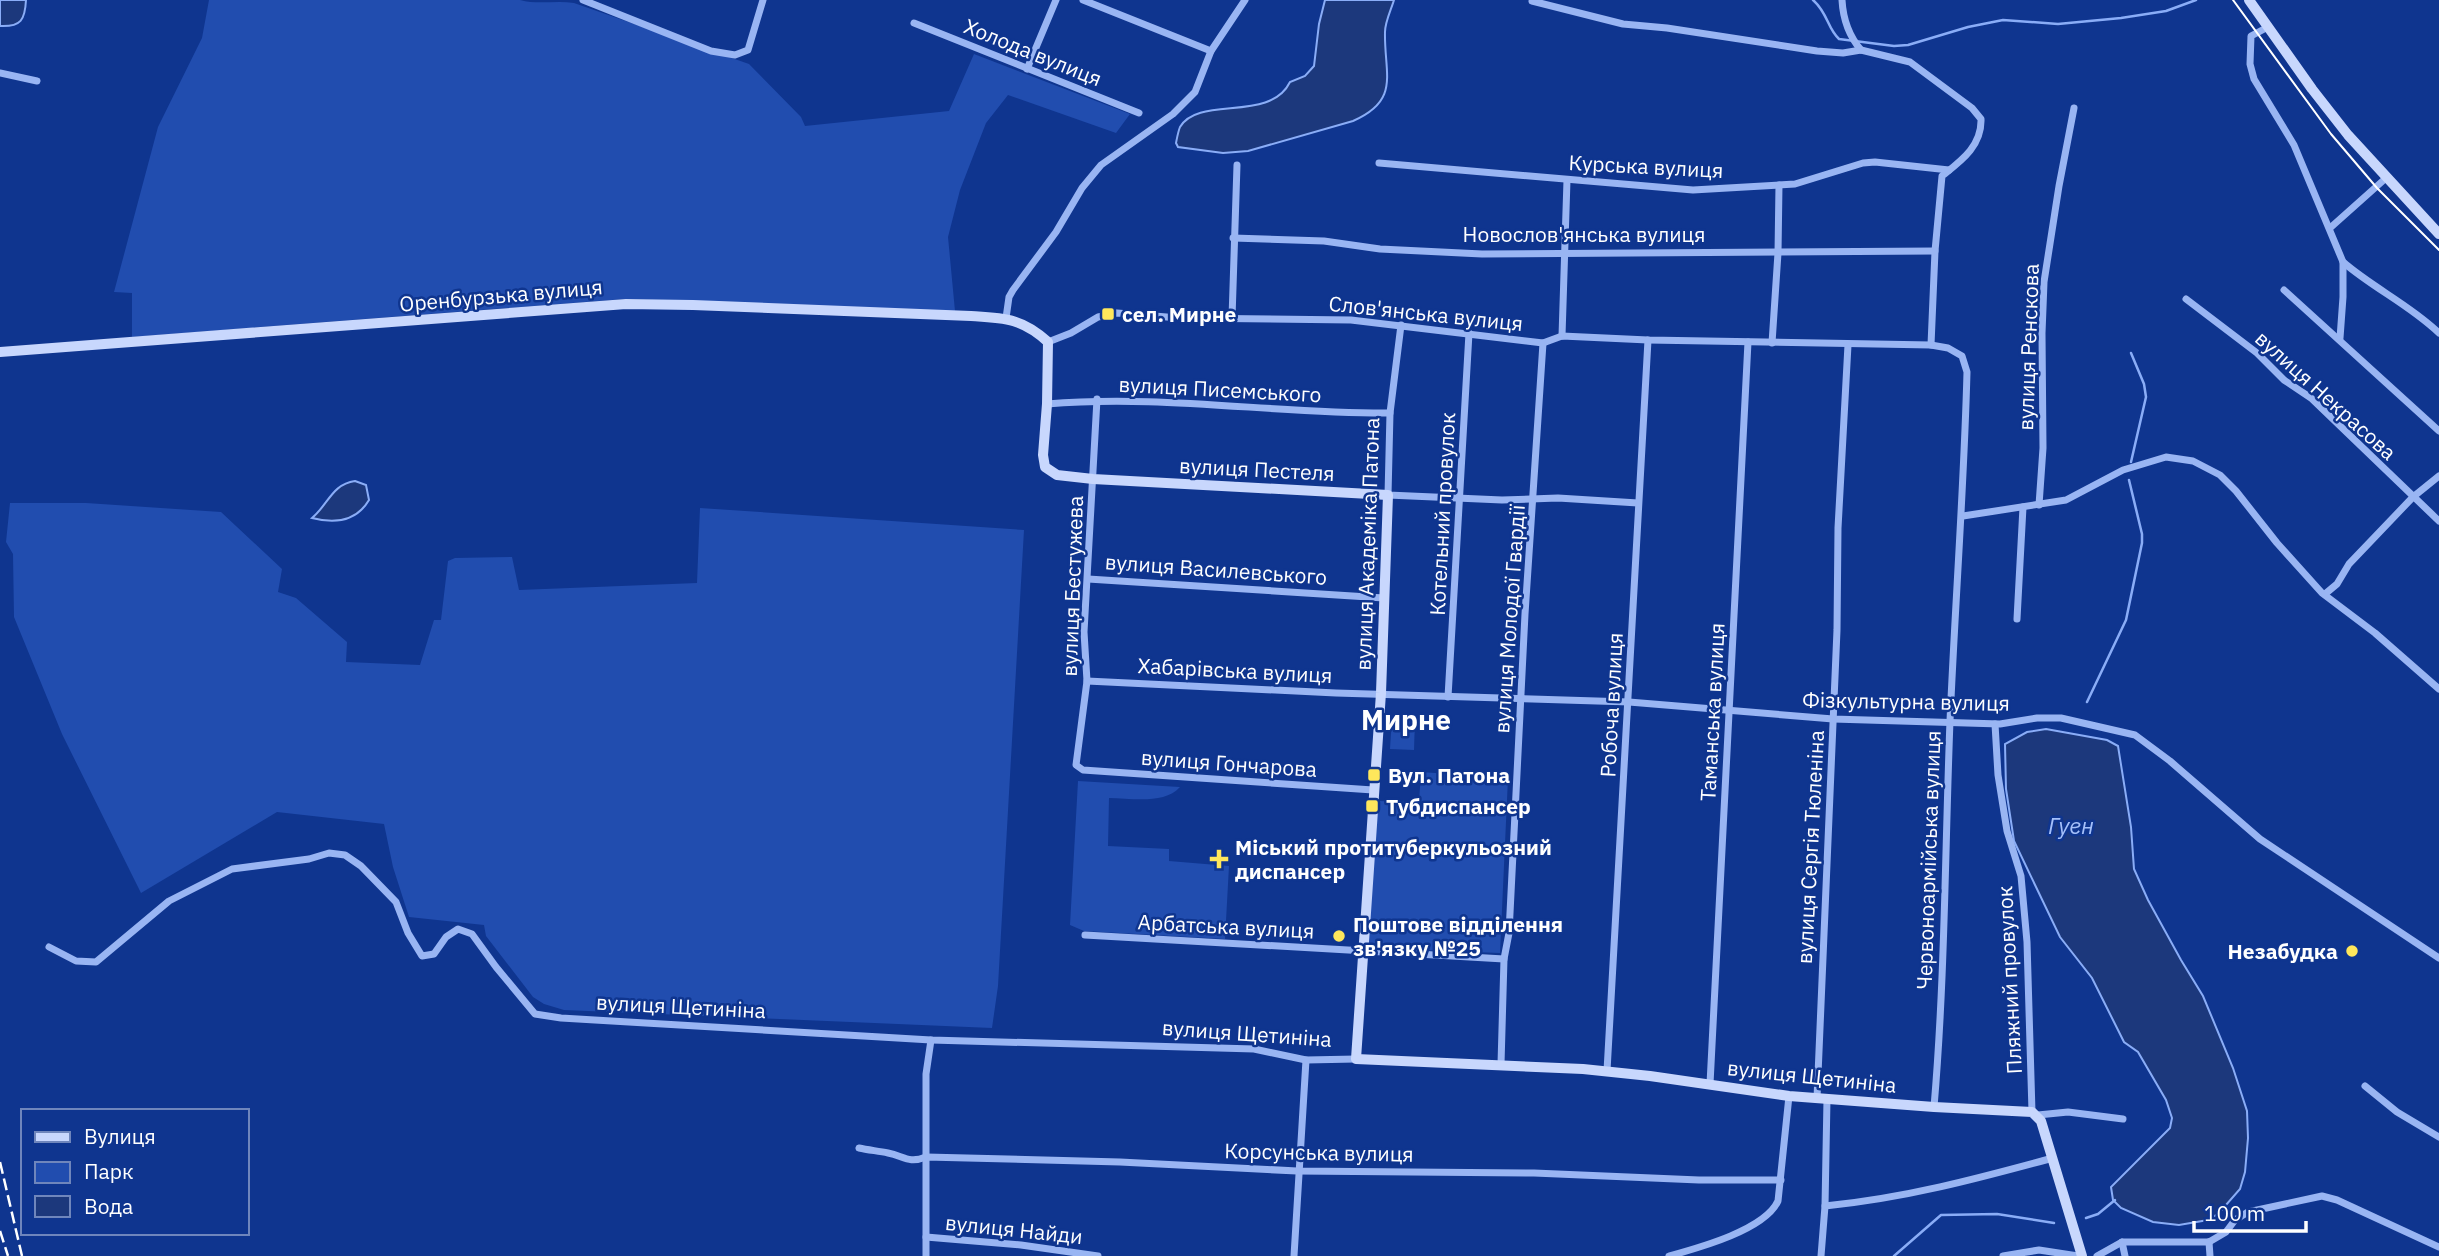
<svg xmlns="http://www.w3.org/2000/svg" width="2439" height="1256" font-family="'IBM Plex Sans',sans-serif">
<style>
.green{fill:#214daf}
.water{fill:#1c387c;stroke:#8aadf7;stroke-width:2}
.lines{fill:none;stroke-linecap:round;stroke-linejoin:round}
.stream{stroke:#8aadf7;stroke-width:2.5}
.street{stroke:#99b5f3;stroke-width:7}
.secondary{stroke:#c8d7fd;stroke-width:10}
.tram{stroke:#fff;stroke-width:2}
.rail{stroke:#fff;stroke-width:2.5;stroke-dasharray:12 5;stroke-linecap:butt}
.poi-dot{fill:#ffe75b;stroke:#0f358f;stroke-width:2.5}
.labels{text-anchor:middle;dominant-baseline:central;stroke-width:5;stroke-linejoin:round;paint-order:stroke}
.street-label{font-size:21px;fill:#fff;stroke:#0f358f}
.poi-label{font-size:21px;font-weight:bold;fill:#fff;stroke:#0f358f;text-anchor:start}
.water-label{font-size:23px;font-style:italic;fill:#a5c0fa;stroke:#0f358f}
.district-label{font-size:28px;font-weight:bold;fill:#fff;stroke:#0f358f}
</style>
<rect width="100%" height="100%" fill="#0f358f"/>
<!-- green -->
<g class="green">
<path d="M209,0H520C538,5 556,0 574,3L749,64L801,117L805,126L949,111L974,54L1130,114L1116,133L1008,95L986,123L960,190L948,237L955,311L624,299L132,337V293L114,292L158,127L202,38Z"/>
<path d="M10,503H86L221,512L282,569L278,592L296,598L347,642L346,662L420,665L434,620H441L448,561L455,558L512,557L519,590L697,583L700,508L1024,530L998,986L992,1028L564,1010L544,1004L533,997L486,936L484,925L409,917L393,867L384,824L277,812L141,893L62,734L14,617L13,554L6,542Z"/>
<path d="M1392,718L1415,720L1414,750L1390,749Z"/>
<path d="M1421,772L1508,778L1500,953L1367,948L1376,801L1419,802Z"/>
<path d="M1078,781L1180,787C1164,805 1131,798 1109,798L1108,846L1169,849V861L1229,866L1225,939L1084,931L1070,925Z"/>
</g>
<!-- water -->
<g class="water">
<path d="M0,0H26C25,20 21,27 0,26Z"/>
<path d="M1325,0H1394C1391,10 1385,22 1385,32C1384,74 1401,100 1353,121L1248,151L1223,153L1178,147L1176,143C1177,138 1178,132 1180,127C1199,95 1270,123 1290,82L1305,76L1314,66L1319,24Z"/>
<path d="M355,481L366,485L369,500C356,522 335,524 312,518C328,505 332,484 355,481Z"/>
<path d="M2046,729L2107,740L2118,746L2131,827L2134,869L2148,900L2181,960L2203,996L2233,1068L2247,1111L2248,1138L2245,1172L2240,1189L2219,1213L2208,1220L2179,1225L2153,1222L2121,1208L2113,1200L2111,1187L2170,1128L2172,1118L2166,1100L2138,1052L2124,1042L2092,978L2060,937L2014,841L2006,789L2005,744L2027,732Z"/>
</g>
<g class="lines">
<!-- stream -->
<g class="stream">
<path d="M1813,0C1828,13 1827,28 1839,39L1894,46L1908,45L1968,27L2003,20L2058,24L2121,18L2166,11L2196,0"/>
<path d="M2131,462L2146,397L2144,384L2131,353"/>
<path d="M2087,702L2126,620L2142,543V534L2129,480"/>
<path d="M2086,1218L2098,1214L2115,1200"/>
<path d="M1894,1256L1941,1215L1997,1214L2054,1223"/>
</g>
<!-- street -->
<g class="street">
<path d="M583,0L711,51L735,55L748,50L763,0"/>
<path d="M1083,0L1211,51"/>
<path d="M1842,0C1843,18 1849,36 1861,50"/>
<path d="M1532,1L1623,24L1667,28L1817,51L1843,53L1861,50L1910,62L1972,108L1981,119C1982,146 1961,161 1942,176L1935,251L1931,345"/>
<path d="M914,23L1139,113"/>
<path d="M2268,27L2251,36L2250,64L2254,79L2294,145L2343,262C2373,288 2410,305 2439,333"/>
<path d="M1027,69L1056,0"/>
<path d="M0,73L37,81"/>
<path d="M1379,163L1693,190L1795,184L1863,163L1875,162L1949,170"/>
<path d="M2330,228L2386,178"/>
<path d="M1233,238L1324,241L1380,249L1482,254L1935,251"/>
<path d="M2284,290L2439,431"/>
<path d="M2186,299L2257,353L2284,380L2311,398L2439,521"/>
<path d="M1006,318L1009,297L1013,290L1056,232L1082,188L1101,165L1173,114L1195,92L1211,51L1245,0"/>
<path d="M1232,318L1237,165"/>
<path d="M1401,325L1390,413L1388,495L1502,500L1558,498L1638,503"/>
<path d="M1562,336L1567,180"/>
<path d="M2340,338L2343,297V262"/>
<path d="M1048,342L1071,333L1098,317L1117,313L1179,318L1351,320L1543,343L1562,336L1648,340L1931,345L1948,348L1962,356L1967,372C1964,488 1955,604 1950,721C1945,850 1945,979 1934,1107"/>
<path d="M1772,343L1778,253L1779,185"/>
<path d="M1097,399L1084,632L1087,681L1076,765L1083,770L1373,790"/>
<path d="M1047,404C1162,394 1276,414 1390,413"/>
<path d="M2039,505L2043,448L2042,333L2044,282L2059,186L2074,108"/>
<path d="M1963,516L2066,500L2123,470L2166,457L2193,461L2220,475L2236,491L2277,543L2322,593L2375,633L2439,689"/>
<path d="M1088,579L1384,598"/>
<path d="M2325,594L2337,584L2349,564L2413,497L2439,476"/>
<path d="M2017,619L2023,507"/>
<path d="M1087,681L1336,693L1629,702L1833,719L2000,724L2037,718H2061L2135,735L2170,761L2260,839L2439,958"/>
<path d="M1448,697L1469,333"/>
<path d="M1995,724L1998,775L2007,831L2021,876L2027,942L2032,1112"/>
<path d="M1085,935L1504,959"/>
<path d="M49,947L76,961L96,962L169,901L232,869L309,859L329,853L345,855L361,866L396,902L408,933L422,956L434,954L446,937L458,929L472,934L496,967L535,1014L561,1018L931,1040L1254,1049L1306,1060L1356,1059"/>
<path d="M1501,1064L1504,959L1509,933L1525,614L1543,343"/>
<path d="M1607,1071L1648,340"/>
<path d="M1710,1084L1748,342"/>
<path d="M2365,1086L2397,1112L2439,1137"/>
<path d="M1817,1098L1837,630L1838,528L1848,345"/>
<path d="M2038,1115L2068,1112L2123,1119"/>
<path d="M859,1148C868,1150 878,1151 888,1153C904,1156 908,1164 926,1157L1120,1162L1297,1171L1534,1173L1699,1180H1781"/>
<path d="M1825,1206C1905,1198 1976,1179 2053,1158"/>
<path d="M926,1237L1021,1245L1098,1256"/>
<path d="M2122,1242L2125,1256"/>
<path d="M2209,1242L2226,1232L2235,1220L2248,1212L2322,1196L2337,1200L2439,1247"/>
<path d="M2209,1242L2210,1256"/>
<path d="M926,1256V1074L931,1040"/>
<path d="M1294,1256L1306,1060"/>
<path d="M1669,1256C1698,1248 1765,1230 1778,1201L1789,1096"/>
<path d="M1821,1256L1825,1206L1827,1099"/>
<path d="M2003,1256L2039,1250L2078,1256"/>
<path d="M2097,1256L2122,1242H2209"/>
</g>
<!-- secondary -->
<g class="secondary">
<path d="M2249,0L2312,89L2348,135L2439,234"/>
<path d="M0,352L626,304L693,305L971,316C1004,318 1022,318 1048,342L1047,404L1043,455L1045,467L1057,475L1093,479L1388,495L1381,693L1356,1059L1583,1069L1650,1076L1789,1096L1934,1107L2032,1112L2041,1121L2082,1256"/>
</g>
<!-- tram -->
<path class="tram" d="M2233,0L2331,134L2377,188L2439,250"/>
<!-- rail -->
<g class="rail">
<path d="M0,1162L22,1256"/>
<path d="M0,1231L8,1256"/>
</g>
</g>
<!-- markers -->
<g class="poi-dot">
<rect x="1101" y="307" width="14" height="14" rx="3.5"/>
<rect x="1367" y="768" width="14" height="14" rx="3.5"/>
<rect x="1365" y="799" width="14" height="14" rx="3.5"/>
<path d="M1215.5 848.5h7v7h7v7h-7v7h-7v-7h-7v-7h7z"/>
<circle cx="1339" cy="936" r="7"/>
<circle cx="2352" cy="951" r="7"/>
</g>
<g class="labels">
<!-- street labels -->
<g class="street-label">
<text transform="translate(1033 52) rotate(22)">Холода вулиця</text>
<text transform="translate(1646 166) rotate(3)">Курська вулиця</text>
<text x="1584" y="234">Новослов'янська вулиця</text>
<text transform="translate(501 295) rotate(-5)">Оренбурзька вулиця</text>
<text transform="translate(1426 313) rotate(6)">Слов'янська вулиця</text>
<text transform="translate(2028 347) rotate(-88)">вулиця Ренскова</text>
<text transform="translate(1220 389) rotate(3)">вулиця Писемського</text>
<text transform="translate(2326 395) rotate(42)">вулиця Некрасова</text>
<text transform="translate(1257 469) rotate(3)">вулиця Пестеля</text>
<text transform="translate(1442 514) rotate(-87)">Котельний провулок</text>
<text transform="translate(1367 544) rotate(-88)">вулиця Академіка Патона</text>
<text transform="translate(1216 569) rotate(4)">вулиця Василевського</text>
<text transform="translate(1072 586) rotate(-88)">вулиця Бестужева</text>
<text transform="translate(1509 619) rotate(-86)">вулиця Молодої Гвардії</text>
<text transform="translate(1235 670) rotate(3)">Хабарівська вулиця</text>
<text transform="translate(1906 701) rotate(1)">Фізкультурна вулиця</text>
<text transform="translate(1611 705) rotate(-87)">Робоча вулиця</text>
<text transform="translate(1712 712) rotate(-87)">Таманська вулиця</text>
<text transform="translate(1229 763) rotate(4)">вулиця Гончарова</text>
<text transform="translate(1810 847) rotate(-87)">вулиця Сергія Тюленіна</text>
<text transform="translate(1928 860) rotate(-88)">Червоноармійська вулиця</text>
<text transform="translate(1226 926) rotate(3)">Арбатська вулиця</text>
<text transform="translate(2009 980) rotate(-93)">Пляжний провулок</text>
<text transform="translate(681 1006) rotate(3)">вулиця Щетиніна</text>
<text transform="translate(1247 1033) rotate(4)">вулиця Щетиніна</text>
<text transform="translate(1812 1076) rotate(6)">вулиця Щетиніна</text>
<text transform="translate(1319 1152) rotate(1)">Корсунська вулиця</text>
<text transform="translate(1014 1229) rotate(6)">вулиця Найди</text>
</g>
<!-- poi labels -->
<g class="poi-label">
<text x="1122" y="314">сел. Мирне</text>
<text x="1388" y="775">Вул. Патона</text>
<text x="1386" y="806">Тубдиспансер</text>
<text x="1235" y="847">Міський протитуберкульозний<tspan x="1235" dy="24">диспансер</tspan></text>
<text x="1353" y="924">Поштове відділення<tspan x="1353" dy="24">зв'язку №25</tspan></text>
<text x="2338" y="951" text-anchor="end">Незабудка</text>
</g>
<!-- water labels -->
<g class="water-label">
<text x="2071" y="825">Гуен</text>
</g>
<!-- district labels -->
<g class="district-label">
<text x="1406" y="719">Мирне</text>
</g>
</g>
<!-- legend -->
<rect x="21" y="1109" width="228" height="126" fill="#0f358f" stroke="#6f86bc" stroke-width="2"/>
<rect x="35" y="1132" width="35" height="10" fill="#c8d7fd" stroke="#6f86bc" stroke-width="2"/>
<text x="84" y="1144" font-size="21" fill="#ffffff">Вулиця</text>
<rect x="35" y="1162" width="35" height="21" fill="#214daf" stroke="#6f86bc" stroke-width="2"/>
<text x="84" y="1179" font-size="21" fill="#ffffff">Парк</text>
<rect x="35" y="1196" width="35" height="21" fill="#1c387c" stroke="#6f86bc" stroke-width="2"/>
<text x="84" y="1214" font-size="21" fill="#ffffff">Вода</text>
<!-- scale -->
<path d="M2194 1221v10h112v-10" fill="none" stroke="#ffffff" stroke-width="3.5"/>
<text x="2204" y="1221" font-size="21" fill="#ffffff" stroke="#0f358f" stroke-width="5" paint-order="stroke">100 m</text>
</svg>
